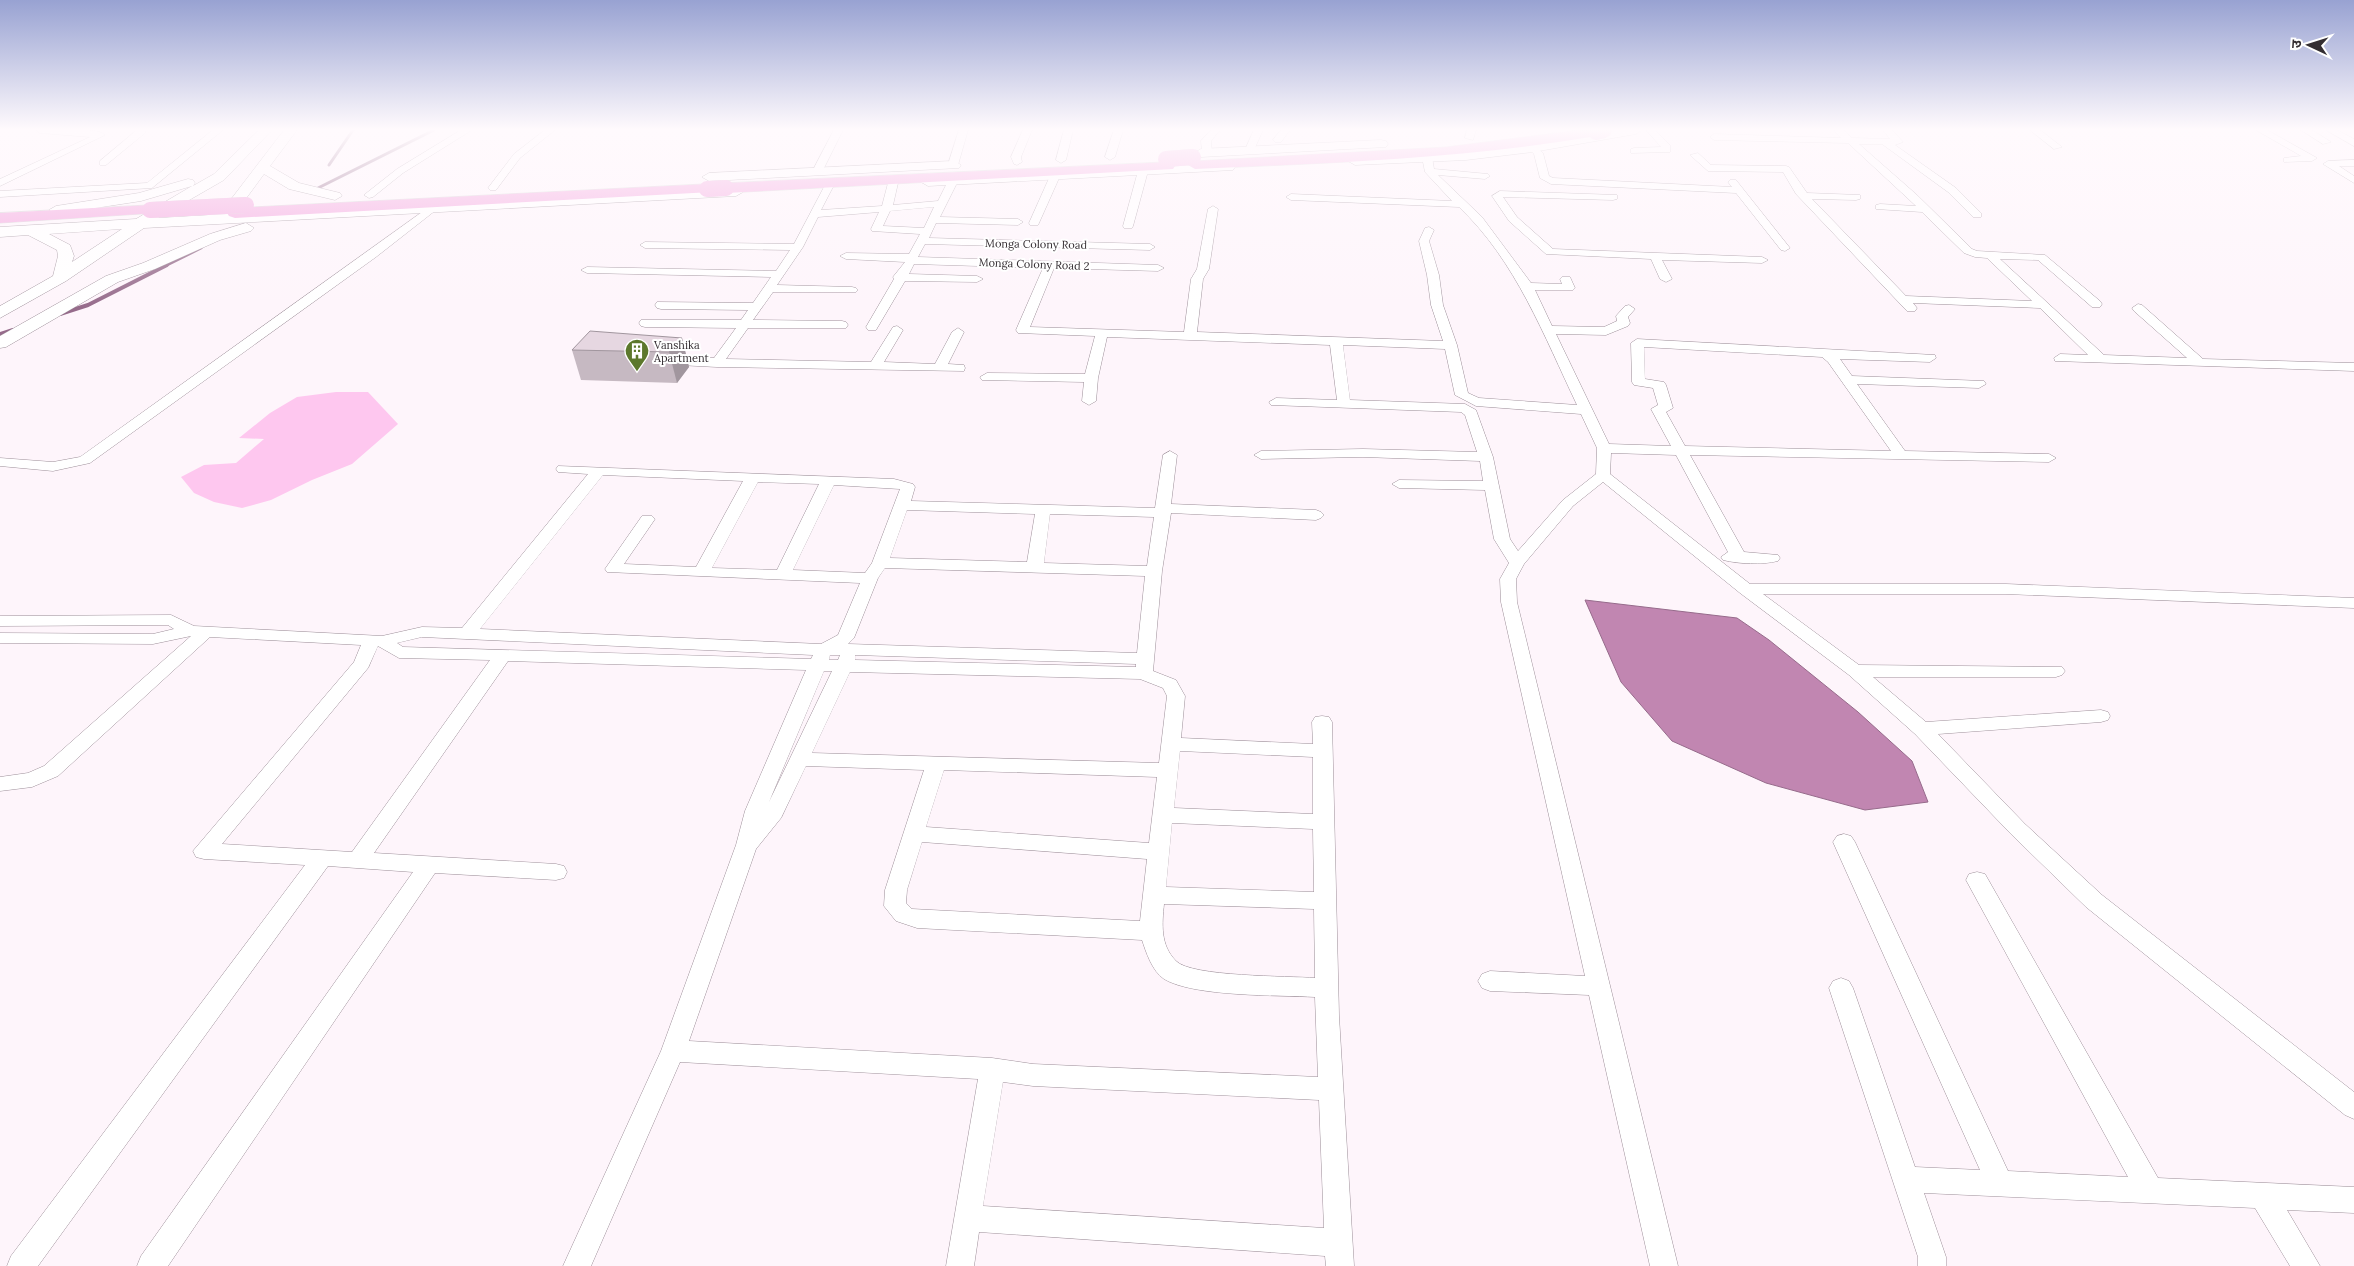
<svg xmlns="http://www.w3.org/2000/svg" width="2354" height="1266" font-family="Lora,'Noto Sans Devanagari',serif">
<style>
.green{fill:#fec7ef}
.water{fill:#c186b1;stroke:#966b8b}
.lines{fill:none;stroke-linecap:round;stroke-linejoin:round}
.stream-far1{stroke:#966b8b;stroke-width:3}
.stream{stroke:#966b8b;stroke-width:4}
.street-casing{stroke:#9d8f99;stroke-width:1}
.secondary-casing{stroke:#9d8f99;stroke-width:1}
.highway-casing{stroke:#d6d5d6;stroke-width:1}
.street{fill:#fff;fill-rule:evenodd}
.secondary{fill:#fff;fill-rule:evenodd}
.highway{fill:#f3a5de;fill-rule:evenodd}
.highway-bridge-casing{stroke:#d6d5d6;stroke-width:16;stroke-linecap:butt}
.highway-bridge{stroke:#f3a5de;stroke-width:16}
.wall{fill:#c6b9c2}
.shaded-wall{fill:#a1969e}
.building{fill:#e6d7e1;stroke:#a1969e}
.labels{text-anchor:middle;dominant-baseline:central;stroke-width:4;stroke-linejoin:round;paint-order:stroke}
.far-street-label{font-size:11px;fill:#332d31;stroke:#fff}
.far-poi-label{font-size:11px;fill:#332d31;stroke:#fff;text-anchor:start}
</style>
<rect width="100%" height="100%" fill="#fef5fb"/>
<!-- green -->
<path class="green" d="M336,392H368L398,424L352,464L312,480L271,500L242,508L214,502L194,493L181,477L204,465L236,463L264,439L239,438L270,413L297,397Z"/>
<!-- water -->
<path class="water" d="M1585,600L1737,618L1769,640L1858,712L1912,761L1928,802L1865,810L1766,783L1672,741L1621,682Z"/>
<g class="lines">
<!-- stream-far1 -->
<g class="stream-far1">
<path d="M329,165L353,130"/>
<path d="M318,188L434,130"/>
<path d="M165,266L201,248"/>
</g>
<!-- stream -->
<g class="stream">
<path d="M60,314L88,305L167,265"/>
<path d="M0,334L13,330"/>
</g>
<defs>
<g id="street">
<path d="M36,130C51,130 94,126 105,135L0,186V179L90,137L40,133Z"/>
<path d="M137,130H145V133L106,165H100V161Z"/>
<path d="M213,130H223L152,188L0,197V191L147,183Z"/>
<path d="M461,130H472L403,173L373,197L369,198L364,195L397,169Z"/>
<path d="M545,130H555L520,158L496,190H490L488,188L514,154Z"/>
<path d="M834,130H843L822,172L814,174L812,172Z"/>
<path d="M959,130H968L958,165L953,168L948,165Z"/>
<path d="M1023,130H1032L1021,157L1022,162L1017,165L1014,164L1011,157Z"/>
<path d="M1064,130H1073L1066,160L1061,163L1056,160Z"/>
<path d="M1114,130H1123L1115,157L1110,160L1105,157Z"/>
<path d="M1211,130H1220L1211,141L1212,152L1207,155L1202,152L1201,141Z"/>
<path d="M1254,130H1263L1253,152H1247L1245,150Z"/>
<path d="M1281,130H1290L1281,142H1275L1273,140Z"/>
<path d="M1467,130H1476L1473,140L1465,138Z"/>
<path d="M1646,130H1655L1670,145V152L1631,153V149L1634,148L1661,147Z"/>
<path d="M1834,130H1844L1852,138L1890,139L1883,130H1892L1903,142L1895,145L1956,188L1981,213V217H1973L1948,192L1882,144H1859L1917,195L1972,249L1977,251L2045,255L2100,301L2102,304L2100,307H2092L2038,260L2000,259L2104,355L2187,358L2134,311L2132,308L2138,304L2142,305L2203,359L2354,363V371L2055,361L2054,358L2060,354L2088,355L2040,308L1913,303L1917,308L1915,311H1907L1796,194L1783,172L1708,171L1690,155L1698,153L1711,165L1786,166L1789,167L1807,193L1860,195V199L1856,200L1812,199L1906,296L2032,301L1987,258L1975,257L1964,253L1922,212L1876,209V205L1880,204L1916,206L1848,143L1714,140L1710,137L1714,134L1841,138Z"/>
<path d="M2030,130H2040L2062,147L2054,149Z"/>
<path d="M2256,130H2267L2317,158L2312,161L2284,162V158L2301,156Z"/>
<path d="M2301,130H2312L2331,142L2323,144Z"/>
<path d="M2326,130H2337L2354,139V146Z"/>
<path d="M1533,145L1543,153L1549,176L1553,178L1732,187L1728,182L1730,180H1736L1790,248L1785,251L1781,250L1736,193L1551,184L1540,178L1534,154L1528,148Z"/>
<path d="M1427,154L1432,157L1434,169L1488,174L1490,176L1485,179L1438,175L1482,217L1531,283L1562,284L1560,279L1562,277H1570L1575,288L1573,290H1535L1552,326L1604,327L1617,321L1616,316L1625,306L1629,305L1635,309L1628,317L1630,323L1628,326L1606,335L1556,334L1609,444L1671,446L1651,409L1658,405L1653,388L1634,385L1632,382L1631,343L1637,339L1935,355L1936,358L1930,362L1840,359L1852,376L1984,381L1986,384L1979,388L1857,384L1905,451L2049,454L2056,458L2049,462L1690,455L1744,552L1778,555L1780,558L1778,561C1762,565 1739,564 1723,560L1721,557L1728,552L1676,455L1611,453L1610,474L1750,584H2006L2354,598V608L2006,594H1763L1859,665L2062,667L2065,671L2062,675L2056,677H1873L1926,722L2101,710L2108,712L2110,716L2108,720L2101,722L1938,734L2025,824L2102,895L2354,1092V1119L2345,1115L2086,907L2011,834L1915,734L1849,675L1740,593L1603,482L1573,506L1524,564L1516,579L1517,602L1678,1266H1650L1589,995L1490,991L1482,988L1478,981L1482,974L1490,971L1585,976L1501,602L1500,579L1509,563L1494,539L1485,490L1399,488L1392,484L1399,480L1483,481L1480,461L1363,457L1261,459L1254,455L1261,451L1363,449L1477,452L1465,415L1461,412L1271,405L1269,402L1276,398L1337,400L1330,345L1107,337L1098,378L1096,401L1089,405L1082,401L1084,382L982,380L980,377L987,373L1085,374L1095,336L1018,333L1016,330L1043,268L914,264L909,274L977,276L983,279L977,282L905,281L876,330H868L866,327L894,279L893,277L905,262L846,259L840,256L846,253L909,254L920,234L872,231L871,229L879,212L818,217L803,247L777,285L852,287L856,288L858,290L856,292H773L753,320L842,321L846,322L848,325L846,328H748L726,359L871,362L893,327L897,326L903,330L884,362L935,364L952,332L958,328L964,332L948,364L964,365L965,368L964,371L717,367L659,364L658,361L664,357L714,358L736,328L645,327L641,326L639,323L641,320H741L748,310L661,309L657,308L655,305L657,302L753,303L771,277L587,273L581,270L587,267L776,271L790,250L645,248L640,245L645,242L794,244L825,185L828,184L833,187L821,210L882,206L888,183L893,180L898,183L893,205L938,201L948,181L953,178L958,181L940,217L1018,219L1023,222L1018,225L936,223L929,238L1150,244L1155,247L1150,250L925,244L918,257L1158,265L1164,268L1158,271L1054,268L1030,327L1184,332L1191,279L1197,269L1208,209L1213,206L1218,209L1209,269L1203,279L1197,332L1443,341L1431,305L1427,275L1419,241L1425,228L1429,227L1434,230L1429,241L1439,275L1443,305L1457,345L1468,393L1479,398L1577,405C1544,336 1516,261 1459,207L1291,200L1286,197L1291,194L1452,201L1425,172L1422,157ZM934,207L924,228L883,226L890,211ZM1343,345L1445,349L1455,395L1476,406L1581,414L1597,448L1596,474L1563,500L1518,551L1510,539L1493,457L1476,410L1465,404L1350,400ZM1644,347L1822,357L1828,362L1891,451L1685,446L1666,412L1673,408L1666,385L1664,382L1645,379Z"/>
<path d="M2354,160V166H2339L2354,176V183L2323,164L2328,161Z"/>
<path d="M1143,168L1148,171L1133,226L1132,228H1124L1123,226L1138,171Z"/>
<path d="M1055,173L1060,176L1039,223L1038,225H1030L1029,223L1050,176Z"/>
<path d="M1500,191L1617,195V199L1613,200L1503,197L1517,217L1553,249L1762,257L1768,260L1762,263L1662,260L1672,279L1666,282L1660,279L1651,259L1546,254L1509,221L1492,196Z"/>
<path d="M432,205L436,206V210L376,257L90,463L53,471L0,466V458L53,462L80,457Z"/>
<path d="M1170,451L1177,455L1171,504L1316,510L1321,512L1324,515L1321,518L1316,520L1171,513L1162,571L1153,671L1176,680L1185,696L1181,738L1313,744L1312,722L1315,717L1322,716L1329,717L1332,722L1339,1016L1354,1266H1326L1325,1256L979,1232L974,1266H946L978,1079L680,1062L591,1266H563L661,1051L736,845L745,811L806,670L508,661L374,853L556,864L564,866L567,872L564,878L556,880L435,873L168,1266H137L141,1256L413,872L328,866L38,1266H7L11,1256L305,865L204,859L196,857L193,851L354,662L361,645L210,637L58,776L32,787L0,791V777L28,773L44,766L191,636L153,644L0,643V633L153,634L174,629L168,625L0,626V616L171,615L194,626L382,636L422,627L462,628L588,474L558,472L556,469L558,466L894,479L913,484L915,487L911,501L1155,508L1163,455ZM603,475L743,481L696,567L624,564L655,519L652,516H642L605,569L607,572L860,583L838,635L821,644L480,629ZM758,482L819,484L777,570L712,568ZM834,485L900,489L872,563L865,573L793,570ZM907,510L1035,514L1027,562L890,558ZM1050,514L1154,517L1147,566L1044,563ZM885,568L1145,576L1137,653L848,644L854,638L878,578ZM422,637L813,655L811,659L403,647L397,643ZM378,646L399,658L490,660L352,852L222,844L368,668ZM830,655H840L838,660H829ZM855,655L1136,664V667L855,660ZM824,671H832L769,802ZM850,672L1140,679L1163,688L1167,696L1159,763L812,753ZM1180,751L1313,757V814L1174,808ZM806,766L924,770L885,890L884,906L896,921L917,928L1142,940C1146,952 1152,971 1164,979C1194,997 1278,995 1315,997L1318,1077L1033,1064L992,1058L689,1041L756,849L781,818ZM944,770L1157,777L1149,843L926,827ZM1172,823L1313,829L1314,892L1166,887ZM922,842L1147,859L1140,921L912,909L906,903L907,890ZM1164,904L1314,909L1315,978C1289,976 1191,977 1176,961C1160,945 1162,924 1164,904ZM1003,1082L1033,1086L1319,1100L1324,1228L983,1206Z"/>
<path d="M1844,834L1851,836L1855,842L2008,1171L2128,1177L1966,880L1969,874L1977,872L1985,874L2158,1178L2354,1187V1213L2287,1210L2320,1266H2290L2255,1208L1924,1193L1946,1257V1266H1918V1257L1829,988L1833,981L1841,978L1849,981L1853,988L1915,1167L1980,1170L1833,842L1837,836Z"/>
</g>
<g id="secondary">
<path d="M259,130H272L224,180L158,218L209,215L232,198L284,130H297L270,166L299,183L340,193L342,196L335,200L289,189L264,174L242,204L230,213L736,188L743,192L736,196L144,228L66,281L0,318V306L53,276L58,256L57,250L28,235L0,237V227L136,219L192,186L141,201L56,214L49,210L56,206L139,193L188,179L193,180L195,183L193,186L214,174ZM122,229L72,262L74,256L70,245L49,234Z"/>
<path d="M1612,130H1642L1636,134L1533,152L1466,160L1355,165L1348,161L1355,157L1466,152L1533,144Z"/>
<path d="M1381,140L1386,141L1388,144L1386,147L1201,157L1194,153L1201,149Z"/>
<path d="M954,161L961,165L959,168L709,181L702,177L709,173Z"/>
<path d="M1228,163L1233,164L1235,167L1233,170L928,186L921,182L928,178Z"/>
<path d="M246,223L254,228L251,231L220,240L155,269L118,282L6,347L0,348V336L106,276L143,263L210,234Z"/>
</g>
<g id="highway">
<path d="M1580,130L1603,132L1596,136C1463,159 1329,163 1195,169L1188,165L1195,161L1446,147Z"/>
<path d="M1168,162L1175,166L1173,169L726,193L721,191L718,188L721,185L726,183Z"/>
<path d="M707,184L712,186L715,189L712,192L235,218L229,216L227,213L229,210L235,208Z"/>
<path d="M150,205L156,207L158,210L156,213L0,223V213Z"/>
</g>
</defs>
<!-- street casing -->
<use href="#street" class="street-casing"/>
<!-- secondary casing -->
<use href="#secondary" class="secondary-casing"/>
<!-- highway casing -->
<use href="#highway" class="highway-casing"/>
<!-- street -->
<use href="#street" class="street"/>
<!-- secondary -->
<use href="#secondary" class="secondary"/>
<!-- highway -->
<use href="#highway" class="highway"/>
<defs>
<g id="highway-bridge">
<path d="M1596,132L1604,130"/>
<path d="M1166,159L1193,157"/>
<path d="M707,189L726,188"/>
<path d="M150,210L246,205"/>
</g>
</defs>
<!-- highway-bridge casing -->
<use href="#highway-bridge" class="highway-bridge-casing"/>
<!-- highway-bridge -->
<use href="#highway-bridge" class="highway-bridge"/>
</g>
<!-- wall -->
<path class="wall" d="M682,338L689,367L677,383L581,380L572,350Z"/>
<!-- shaded-wall -->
<path class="shaded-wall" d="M682,338L689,367L677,383L669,352Z"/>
<!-- building -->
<path class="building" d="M590,331L682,338L669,352L572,350Z"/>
<!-- sky -->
<linearGradient id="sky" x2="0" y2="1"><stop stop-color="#98a2d2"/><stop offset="0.42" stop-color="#fffafd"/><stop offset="1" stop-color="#fffafd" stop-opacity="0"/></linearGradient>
<rect width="2354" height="308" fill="url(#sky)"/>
<!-- icons -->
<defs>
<symbol id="building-pin" viewBox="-11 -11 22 30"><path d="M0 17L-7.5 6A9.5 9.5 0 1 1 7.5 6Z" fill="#5c782c" stroke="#fff"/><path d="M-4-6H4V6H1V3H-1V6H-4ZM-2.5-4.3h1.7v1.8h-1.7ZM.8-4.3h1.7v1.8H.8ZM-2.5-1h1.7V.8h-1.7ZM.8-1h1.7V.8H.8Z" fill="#fff"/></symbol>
</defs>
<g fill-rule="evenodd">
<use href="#building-pin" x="623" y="337" width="28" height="38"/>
</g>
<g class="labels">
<!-- far-street labels -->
<g class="far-street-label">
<text transform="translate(1036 244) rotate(1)">Monga Colony Road</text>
<text transform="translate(1034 264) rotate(2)">Monga Colony Road 2</text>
</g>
<!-- far-poi labels -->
<g class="far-poi-label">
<text x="654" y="345">Vanshika<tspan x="654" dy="13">Apartment</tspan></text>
</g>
</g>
<!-- north arrow -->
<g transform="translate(2309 45) rotate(274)" stroke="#ffffff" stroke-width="4" paint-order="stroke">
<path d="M0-4L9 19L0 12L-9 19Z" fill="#332d31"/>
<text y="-8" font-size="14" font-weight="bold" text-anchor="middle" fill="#332d31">उ</text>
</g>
</svg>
